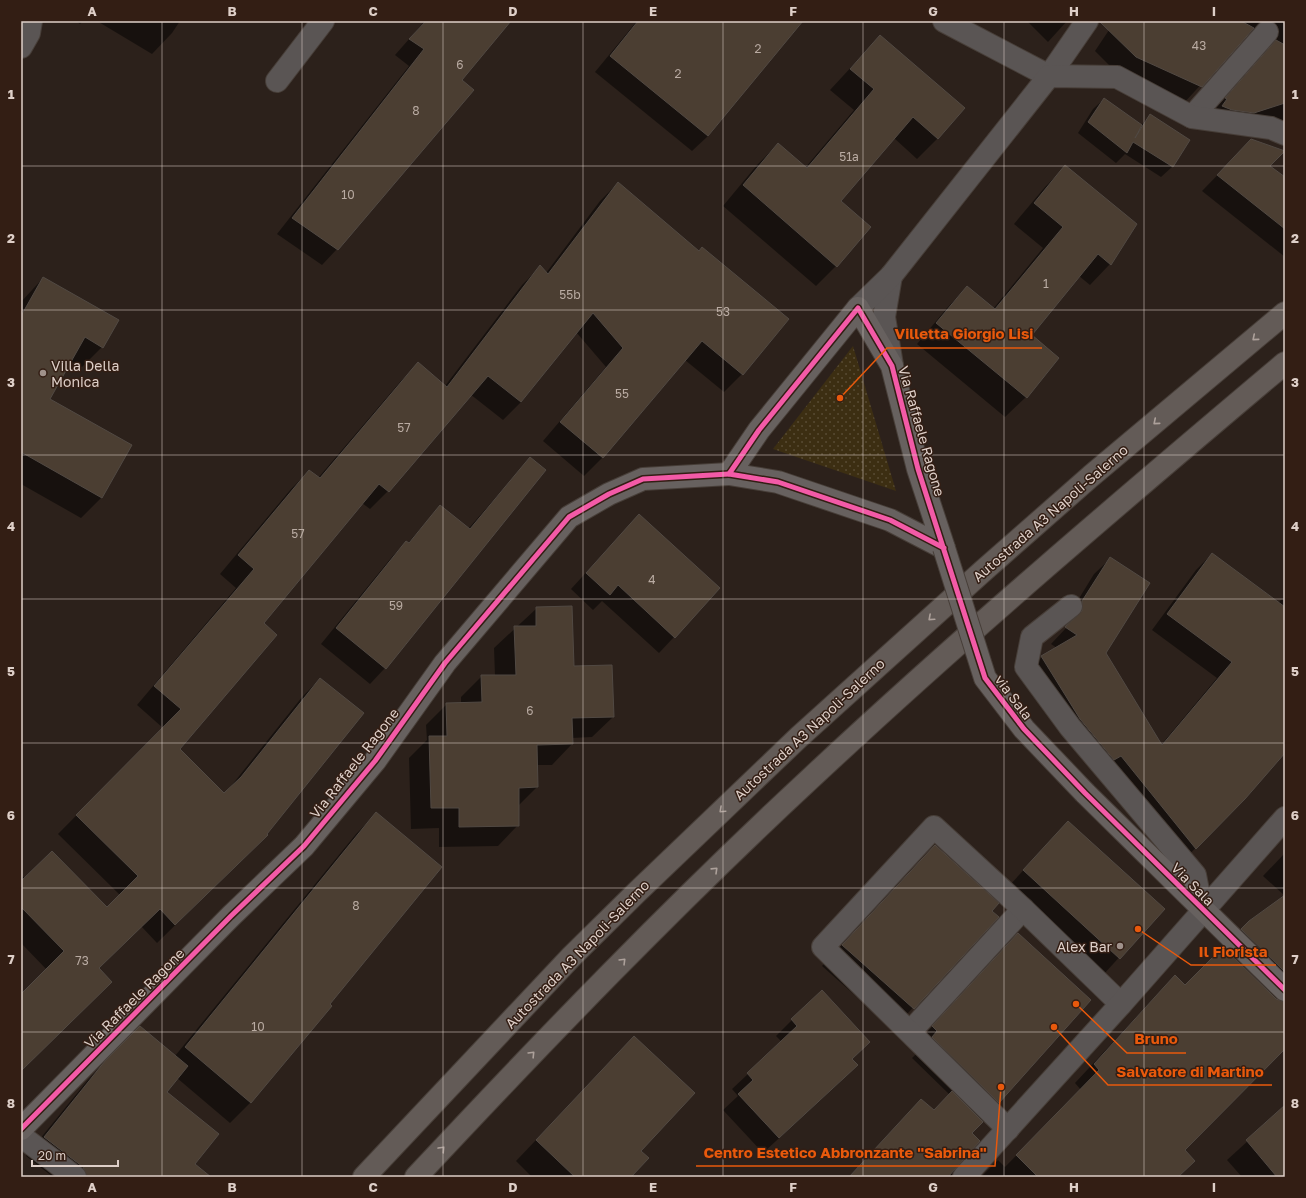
<svg xmlns="http://www.w3.org/2000/svg" width="1306" height="1198" font-family="'Golos Text',sans-serif">
<style>
.park{fill:url(#park-dots)}
.shadow{fill:#0007}
.building{fill:#4b3e32;stroke:#514943}
.lines{fill:none;stroke-linecap:round;stroke-linejoin:round}
.street-casing{stroke:#473e38;stroke-width:24}
.secondary-casing{stroke:#473e38;stroke-width:24}
.highway-casing{stroke:#473e38;stroke-width:24}
.street{stroke:#5a5554;stroke-width:22}
.secondary{stroke:#67615f;stroke-width:22}
.highway{stroke:#635b57;stroke-width:22}
.secondary-bridge-casing{stroke:#473e38;stroke-width:24;stroke-linecap:butt}
.secondary-bridge{stroke:#67615f;stroke-width:22}
.cycleway-casing{stroke:#331e14;stroke-width:8}
.cycleway{stroke:#f35aa7;stroke-width:5}
.oneway{stroke:#ada19b}
.grid{fill:none;stroke:#decfc8;stroke-width:1;stroke-opacity:0.55}
.poi-dot{fill:#a0928b;stroke:#331e14;stroke-width:1.5}
.labels{text-anchor:middle;dominant-baseline:central;stroke-width:3;stroke-linejoin:round;paint-order:stroke}
.number-label{font-size:12px;fill:#b9aba2}
.poi-label{font-size:14px;fill:#decfc8;stroke:#331e14;text-anchor:start}
.street-label{font-size:14px;fill:#decfc8;stroke:#331e14}
.leader{fill:none;stroke:#e8590c;stroke-width:1.5}
.callout-dot{fill:#e8590c;stroke:#331e14;stroke-width:1.5}
.callout-label{font-size:15px;text-anchor:middle;font-weight:bold;fill:#e8590c;stroke:#331e14;stroke-width:3;stroke-linejoin:round;paint-order:stroke}
.neatline{fill:none;stroke:#decfc8;stroke-width:1.5}
.grid-label{font-size:13px;text-anchor:middle;font-weight:bold;fill:#decfc8}
</style>
<defs>
<pattern id="park-dots" width="8" height="8" patternUnits="userSpaceOnUse"><rect width="8" height="8" fill="#3c2e12"/><path d="M2 2h.1M6 6h.1" fill="none" stroke="#584b33" stroke-width="1.8" stroke-linecap="round"/></pattern>
</defs>
<rect width="100%" height="100%" fill="#2c211b"/>
<!-- park -->
<path class="park" d="M853,346L896,491L773,449Z"/>
<!-- shadow -->
<g class="shadow">
<path d="M76,21H83L80,24Z"/>
<path d="M97,21H180L172,33L152,54Z"/>
<path d="M425,21H509L461,80L337,249L322,265L277,234L409,66L395,55Z"/>
<path d="M637,21H794L708,136L692,151L595,72Z"/>
<path d="M1027,21H1067L1048,42Z"/>
<path d="M1115,21H1285V125L1209,116L1259,59L1262,52L1252,37L1244,38L1183,104L1119,75L1095,51Z"/>
<path d="M880,36L938,138L917,159L894,138L840,201L836,266L816,286L723,206L757,165L778,144L805,168L854,110L830,90Z"/>
<path d="M1104,99L1141,125L1150,116L1189,140L1172,167L1161,177L1125,154L1116,163L1078,133L1093,109Z"/>
<path d="M1236,156L1269,166L1285,178V257L1202,191Z"/>
<path d="M1065,167L1110,264L1090,285L1079,276L1030,335L1026,397L1005,417L917,344L947,308L967,287L993,309L1043,248L1014,224L1045,187Z"/>
<path d="M618,183L699,252L788,319L742,374L724,392L685,360L602,458L584,476L543,441L606,367L576,332L521,402L503,420L470,394L388,491L370,509L362,503L262,623L178,749L224,795L302,697L320,679L266,834L267,835L157,943L141,926L98,969L21,1070V995L47,970L21,943V876L107,908L120,895L58,834L163,728L137,705L236,588L220,574L291,489L309,471L318,478L400,382L418,364L445,386L522,285L540,267L546,273L600,201Z"/>
<path d="M43,278L102,347L82,367L70,361L49,399L102,497L81,518L21,484V302Z"/>
<path d="M530,459L385,668L370,684L321,644L391,558L406,542L408,543L440,506L468,529Z"/>
<path d="M624,531L674,637L659,653L602,601L593,610L571,589Z"/>
<path d="M1212,554L1278,603L1285,596V752L1244,798L1180,864L1026,673L1042,657L1057,648L1051,644L1067,627V618L1094,574L1110,559L1104,653L1161,745L1217,678L1152,630L1196,570Z"/>
<path d="M537,608L573,668L613,717L592,737L572,738V744L552,765H536L537,787L518,806V825L498,846L439,847V828L411,829L409,758L427,740L426,725L447,704H461V697L482,676H495L494,648Z"/>
<path d="M376,814L251,1102L230,1123L177,1078L166,1092L194,1164L195,1177H53L26,1156L87,1081L140,1027L175,1056L356,834Z"/>
<path d="M1068,822L1163,909L1104,974L1008,887Z"/>
<path d="M935,846L998,917L893,1029L822,966Z"/>
<path d="M1285,853V896L1263,876Z"/>
<path d="M1285,896V997L1228,943L1250,921Z"/>
<path d="M1018,935L999,1102L980,1121L971,1133L951,1177H849L921,1100L933,1111L950,1095L912,1058L918,1052L913,1047Z"/>
<path d="M1185,986L1285,1025V1048L1184,1150L1178,1177H981L998,1160L1005,1167L1081,1090L1075,1083L1156,996Z"/>
<path d="M792,1020L851,1059L841,1081L763,1153L723,1110L738,1096L732,1089L782,1042L776,1036Z"/>
<path d="M634,1037L640,1151L629,1177H532L516,1161Z"/>
<path d="M1285,1107V1177H1242L1227,1160Z"/>
</g>
<!-- building -->
<g class="building">
<path d="M426,21H511L462,80L474,90L338,250L292,218L424,49L409,39Z"/>
<path d="M638,21H803L708,136L610,56Z"/>
<path d="M1099,21H1241L1254,28L1202,87L1136,57Z"/>
<path d="M880,35L965,108L938,139L913,117L841,201L871,227L837,267L743,185L778,143L807,168L874,89L850,69Z"/>
<path d="M1276,40L1285,45V103L1254,113L1232,110L1222,106L1227,99L1225,98Z"/>
<path d="M1104,98L1142,125L1135,138L1150,114L1190,140L1173,167L1133,142L1127,153L1088,122Z"/>
<path d="M1251,139L1285,151L1270,166L1285,177V229L1217,175Z"/>
<path d="M1065,165L1137,224L1111,265L1098,254L1032,335L1059,358L1027,398L936,323L967,286L995,309L1063,227L1034,203Z"/>
<path d="M618,182L699,251L702,247L789,319L743,375L702,341L603,458L560,422L623,348L593,313L521,402L488,376L389,492L379,484L264,623L277,635L180,749L224,793L241,777L320,678L364,713L267,834L268,835L175,925L160,909L99,968L112,982L21,1071V994L64,951L21,907V881L52,851L107,907L138,876L76,815L181,709L154,686L254,569L238,555L309,470L320,478L418,362L447,387L540,265L548,274Z"/>
<path d="M43,277L119,320L103,348L85,337L50,399L132,445L102,498L21,452V316Z"/>
<path d="M530,457L546,470L386,669L336,628L406,541L409,543L440,505L470,529Z"/>
<path d="M639,514L720,588L675,638L618,585L610,595L586,573Z"/>
<path d="M1212,553L1285,607V753L1245,799L1196,849L1121,756L1114,760L1080,719L1041,656L1077,635L1065,627L1082,611V601L1110,557L1150,583L1106,653L1162,745L1232,662L1167,614Z"/>
<path d="M572,606L574,666L612,665L614,717L572,718L573,744L537,745L538,787L519,788V826L459,827V808H431L429,736H447L446,703L482,702L481,675H516L514,626H536V607Z"/>
<path d="M376,812L442,867L330,1004L332,1006L251,1103L185,1047Z"/>
<path d="M1068,821L1165,909L1120,959L1023,870Z"/>
<path d="M935,845L999,903L992,911L999,917L914,1009L842,945Z"/>
<path d="M1285,895V972L1241,929L1249,921Z"/>
<path d="M1018,933L1091,1000L999,1103L932,1037L937,1031L932,1026Z"/>
<path d="M1223,947L1276,999L1285,1002V1049L1185,1150L1195,1161L1178,1177H1038L1016,1155L1099,1070L1094,1064L1175,975L1185,985Z"/>
<path d="M822,990L870,1042L852,1059L858,1065L779,1138L738,1094L753,1080L747,1073L797,1026L791,1019Z"/>
<path d="M140,1026L188,1066L167,1092L219,1134L195,1164L211,1177H87L83,1167L44,1137L105,1061Z"/>
<path d="M634,1036L695,1093L641,1151L649,1158L631,1177H575L536,1140Z"/>
<path d="M952,1091L983,1122L972,1133L980,1141L948,1177H849L921,1099L934,1110Z"/>
<path d="M1285,1105V1177H1277L1246,1140Z"/>
</g>
<g class="lines">
<defs>
<g id="street">
<path d="M944,21L1049,76L1087,21"/>
<path d="M21,47L29,33L31,21"/>
<path d="M277,81L323,21"/>
<path d="M1192,117L1267,32"/>
<path d="M891,276L884,317L892,365"/>
<path d="M858,308L891,276L1049,76L1117,77L1192,117L1271,128L1285,134"/>
<path d="M1071,606L1032,637L1026,667L1070,727L1195,875L1202,911"/>
<path d="M910,1032L1023,909"/>
<path d="M1008,1129L823,947L934,827L1023,909L1121,1004"/>
<path d="M21,1136L75,1177"/>
<path d="M964,1177L1121,1004L1285,818"/>
</g>
<g id="secondary">
<path d="M858,308L892,366L918,469L944,548L890,520L778,482L729,474L759,430Z"/>
<path d="M1085,793L1285,990"/>
<path d="M21,1129L231,916L304,846L375,761L445,663L569,517L609,494L643,479L729,474"/>
</g>
<g id="highway">
<path d="M364,1177L572,956L637,892L799,737L983,571L1091,476L1285,313"/>
<path d="M416,1177C544,1040 674,905 812,777C965,634 1125,498 1285,363"/>
</g>
</defs>
<!-- street casing -->
<use href="#street" class="street-casing"/>
<!-- secondary casing -->
<use href="#secondary" class="secondary-casing"/>
<!-- highway casing -->
<use href="#highway" class="highway-casing"/>
<!-- street -->
<use href="#street" class="street"/>
<!-- secondary -->
<use href="#secondary" class="secondary"/>
<!-- highway -->
<use href="#highway" class="highway"/>
<defs>
<path id="secondary-bridge" d="M944,548L985,678L1024,729L1085,793"/>
</defs>
<!-- secondary-bridge casing -->
<use href="#secondary-bridge" class="secondary-bridge-casing"/>
<!-- secondary-bridge -->
<use href="#secondary-bridge" class="secondary-bridge"/>
<defs>
<g id="cycleway">
<path d="M944,548L890,520L778,482L729,474L759,430L858,308L892,366L918,469L985,678L1024,729L1085,793L1285,990"/>
<path d="M21,1129L231,916L304,846L375,761L445,663L569,517L609,494L643,479L729,474"/>
</g>
</defs>
<!-- cycleway casing -->
<use href="#cycleway" class="cycleway-casing"/>
<!-- cycleway -->
<use href="#cycleway" class="cycleway"/>
</g>
<!-- one-way arrows -->
<defs><path id="oneway-chevron" d="M-2-3.5L2.5 0L-2 3.5" fill="none" stroke-width="1.6" stroke-linecap="round" stroke-linejoin="round"/></defs>
<g class="oneway">
<use href="#oneway-chevron" transform="translate(1255 338) rotate(140)"/>
<use href="#oneway-chevron" transform="translate(1156 422) rotate(140)"/>
<use href="#oneway-chevron" transform="translate(931 618) rotate(138)"/>
<use href="#oneway-chevron" transform="translate(722 810) rotate(137)"/>
<use href="#oneway-chevron" transform="translate(715 870) rotate(-44)"/>
<use href="#oneway-chevron" transform="translate(623 961) rotate(-45)"/>
<use href="#oneway-chevron" transform="translate(532 1054) rotate(-46)"/>
<use href="#oneway-chevron" transform="translate(442 1149) rotate(-47)"/>
</g>
<!-- grid -->
<path class="grid" d="M162,21V1177M302,21V1177M443,21V1177M583,21V1177M723,21V1177M863,21V1177M1004,21V1177M1144,21V1177M21,166H1285M21,310H1285M21,455H1285M21,599H1285M21,743H1285M21,888H1285M21,1032H1285"/>
<!-- markers -->
<g class="poi-dot">
<circle cx="43" cy="373" r="4"/>
<circle cx="1120" cy="946" r="4"/>
</g>
<g class="labels">
<!-- number labels -->
<g class="number-label">
<text x="1199" y="45">43</text>
<text x="758" y="48">2</text>
<text x="460" y="64">6</text>
<text x="678" y="73">2</text>
<text x="416" y="110">8</text>
<text x="849" y="156">51a</text>
<text x="348" y="194">10</text>
<text x="1046" y="283">1</text>
<text x="570" y="294">55b</text>
<text x="723" y="311">53</text>
<text x="622" y="393">55</text>
<text x="404" y="427">57</text>
<text x="298" y="533">57</text>
<text x="652" y="579">4</text>
<text x="396" y="605">59</text>
<text x="530" y="710">6</text>
<text x="356" y="905">8</text>
<text x="82" y="960">73</text>
<text x="258" y="1026">10</text>
</g>
<!-- poi labels -->
<g class="poi-label">
<text x="51" y="365">Villa Della<tspan x="51" dy="16">Monica</tspan></text>
<text x="1112" y="946" text-anchor="end">Alex Bar</text>
</g>
<!-- street labels -->
<g class="street-label">
<text transform="translate(922 431) rotate(74)">Via Raffaele Ragone</text>
<text transform="translate(1050 513) rotate(-41)">Autostrada A3 Napoli-Salerno</text>
<text transform="translate(1014 697) rotate(53)">via Sala</text>
<text transform="translate(809 729) rotate(-43)">Autostrada A3 Napoli-Salerno</text>
<text transform="translate(354 763) rotate(-52)">Via Raffaele Ragone</text>
<text transform="translate(1193 884) rotate(45)">Via Sala</text>
<text transform="translate(577 954) rotate(-46)">Autostrada A3 Napoli-Salerno</text>
<text transform="translate(134 998) rotate(-45)">Via Raffaele Ragone</text>
</g>
</g>
<!-- callouts -->
<path class="leader" d="M840 398L887 348H1042M1138 929L1191 965H1276M1076 1004L1127 1053H1186M1054 1027L1108 1085H1272M1001 1087L995 1166H696"/>
<g class="callout-dot">
<circle cx="840" cy="398" r="4"/>
<circle cx="1138" cy="929" r="4"/>
<circle cx="1076" cy="1004" r="4"/>
<circle cx="1054" cy="1027" r="4"/>
<circle cx="1001" cy="1087" r="4"/>
</g>
<g class="callout-label">
<text x="964" y="339">Villetta Giorgio Lisi</text>
<text x="1233" y="957">Il Fiorista</text>
<text x="1156" y="1044">Bruno</text>
<text x="1190" y="1077">Salvatore di Martino</text>
<text x="845" y="1158">Centro Estetico Abbronzante "Sabrina"</text>
</g>
<!-- border -->
<rect width="1306" height="1198" fill="none" stroke="#331e14" stroke-width="44"/>
<!-- scale -->
<path d="M32 1160v6h86v-6" fill="none" stroke="#decfc8" stroke-width="2"/>
<text x="38" y="1160" font-size="12" fill="#decfc8" stroke="#331e14" stroke-width="3" paint-order="stroke">20 m</text>
<rect x="22" y="22" width="1262" height="1154" class="neatline"/>
<g class="grid-label">
<text x="92" y="16">A</text>
<text x="232" y="16">B</text>
<text x="373" y="16">C</text>
<text x="513" y="16">D</text>
<text x="653" y="16">E</text>
<text x="793" y="16">F</text>
<text x="933" y="16">G</text>
<text x="1074" y="16">H</text>
<text x="1214" y="16">I</text>
<text x="11" y="99">1</text>
<text x="1295" y="99">1</text>
<text x="11" y="243">2</text>
<text x="1295" y="243">2</text>
<text x="11" y="387">3</text>
<text x="1295" y="387">3</text>
<text x="11" y="531">4</text>
<text x="1295" y="531">4</text>
<text x="11" y="676">5</text>
<text x="1295" y="676">5</text>
<text x="11" y="820">6</text>
<text x="1295" y="820">6</text>
<text x="11" y="964">7</text>
<text x="1295" y="964">7</text>
<text x="11" y="1108">8</text>
<text x="1295" y="1108">8</text>
<text x="92" y="1192">A</text>
<text x="232" y="1192">B</text>
<text x="373" y="1192">C</text>
<text x="513" y="1192">D</text>
<text x="653" y="1192">E</text>
<text x="793" y="1192">F</text>
<text x="933" y="1192">G</text>
<text x="1074" y="1192">H</text>
<text x="1214" y="1192">I</text>
</g>
</svg>
